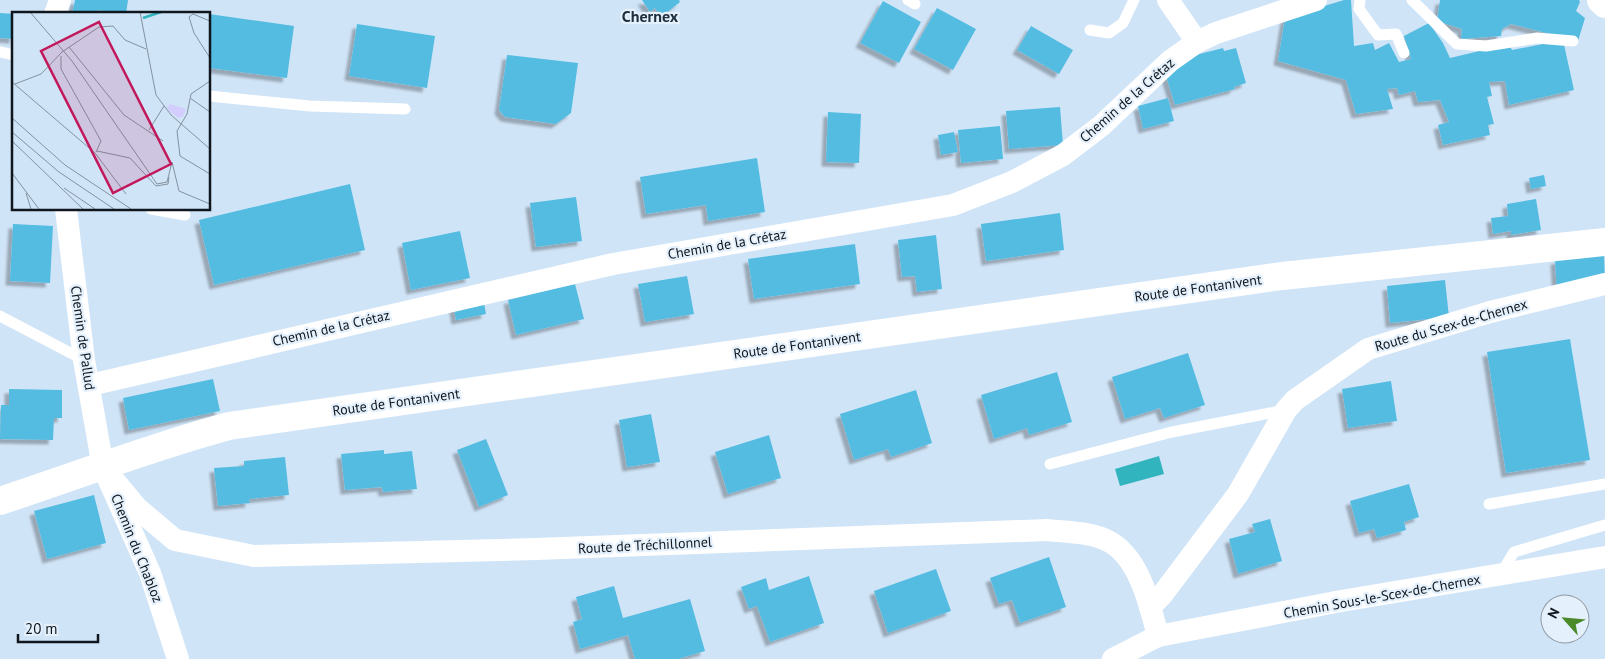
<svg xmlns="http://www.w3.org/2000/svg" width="1605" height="659" font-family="'PT Sans',sans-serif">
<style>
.water{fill:#31b4be}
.building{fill:#54bce1;filter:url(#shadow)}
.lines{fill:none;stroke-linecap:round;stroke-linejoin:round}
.lane{stroke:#fff;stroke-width:11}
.street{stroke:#fff;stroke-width:22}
.secondary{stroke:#fff;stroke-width:28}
.labels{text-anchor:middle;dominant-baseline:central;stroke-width:4.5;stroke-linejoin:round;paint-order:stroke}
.street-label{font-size:14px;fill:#0f161d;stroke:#e4f0fc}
.quarter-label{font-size:16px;font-weight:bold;fill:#21303f;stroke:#e4f0fc}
.inset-river{fill:none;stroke:#31b4be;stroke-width:2.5}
.inset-road{fill:none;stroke:#8392a0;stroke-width:1}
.view{fill:#c2185b;fill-opacity:0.15;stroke:#c2185b;stroke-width:2.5}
.inset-edge{fill:none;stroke:#0f161d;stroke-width:2.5}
</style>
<defs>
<filter id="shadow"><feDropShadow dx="-4.5" dy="4.5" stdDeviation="1" flood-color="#0004"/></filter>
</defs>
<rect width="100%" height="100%" fill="#d0e4f7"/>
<!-- water -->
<path class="water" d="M1159,456L1164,474L1120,486L1115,469Z"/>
<!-- building -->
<g class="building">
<path d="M75,0H128L126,14L97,10L96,14H72Z"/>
<path d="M642,0H679L680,2L661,17L655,8L650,12Z"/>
<path d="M1344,0H1351L1354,46L1373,43L1375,50L1389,43L1399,62L1411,59L1404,36L1429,23L1443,43L1450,58L1509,44L1512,50L1563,40L1574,90L1509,105L1505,81L1489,82L1492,96L1487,97L1494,124L1488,125L1490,135L1443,145L1438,125L1449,122L1440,100L1418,102L1415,91L1399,95L1397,88L1387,89L1393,109L1356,114L1346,80L1278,61L1285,18Z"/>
<path d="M1440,0H1579L1580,2L1576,11L1585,18L1578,41L1511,24L1502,29L1501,36L1461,39L1462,29L1437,21Z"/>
<path d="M883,1L921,22L899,63L860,43Z"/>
<path d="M937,8L976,29L953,70L914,49Z"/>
<path d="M0,13L14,14V39L0,38Z"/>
<path d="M209,14L294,26L287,78L209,68Z"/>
<path d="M357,24L435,36L427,88L349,76Z"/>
<path d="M1031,26L1073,50L1059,74L1017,50Z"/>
<path d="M1223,48L1224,51L1236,48L1246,83L1234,87L1235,89L1175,105L1165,73L1180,59Z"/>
<path d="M507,55L578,63L571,113L556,124L505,117L499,110Z"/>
<path d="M1168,98L1174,121L1143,129L1138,106Z"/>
<path d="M1060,107L1063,145L1009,149L1006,111Z"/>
<path d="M828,112L861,114L859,163L826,162Z"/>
<path d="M1000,126L1003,159L961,163L958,130Z"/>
<path d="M954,132L958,152L941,155L938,135Z"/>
<path d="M757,158L765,212L708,221L706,205L646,214L640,177Z"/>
<path d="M1544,175L1546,186L1531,189L1529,178Z"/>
<path d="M350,184L365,250L214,285L199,220Z"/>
<path d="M576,197L582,241L536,247L530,203Z"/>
<path d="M1536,199L1541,230L1511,235V231L1493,234L1491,218L1508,216L1507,204Z"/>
<path d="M1060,213L1064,250L986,261L981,224Z"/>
<path d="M13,224L53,226L50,283L10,281Z"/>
<path d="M460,231L470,278L411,290L402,243Z"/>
<path d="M936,235L942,289L917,292L915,276L902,277L898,240Z"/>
<path d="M855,244L860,284L754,299L748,259Z"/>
<path d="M1604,255L1605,281L1557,292L1555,260Z"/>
<path d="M687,276L694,314L645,322L638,284Z"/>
<path d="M1445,280L1449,317L1390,323L1387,286Z"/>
<path d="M575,284L584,319L516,335L508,300Z"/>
<path d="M483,297L486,314L456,320L453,303Z"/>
<path d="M1570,339L1590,460L1506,473L1487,352Z"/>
<path d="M1188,353L1205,405L1164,418L1160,408L1125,419L1112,377Z"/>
<path d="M1057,372L1072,422L1029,435L1027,428L994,439L981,395Z"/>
<path d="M213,379L220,411L129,430L123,398Z"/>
<path d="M1391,381L1397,421L1348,428L1342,389Z"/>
<path d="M9,389L62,390V418H54L53,440L0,439L1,405H9Z"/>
<path d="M916,390L932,443L891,457L888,449L854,460L840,414Z"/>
<path d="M651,414L660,462L627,467L619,420Z"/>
<path d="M769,435L781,478L728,494L715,452Z"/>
<path d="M486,439L508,495L479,507L457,450Z"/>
<path d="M384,450V454L412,451L417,489L383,492L382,487L345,490L341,454Z"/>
<path d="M285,457L289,495L249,499L250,503L218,506L214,468L244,466V461Z"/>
<path d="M1409,484L1419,517L1404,522L1406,530L1377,538L1374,529L1359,533L1350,501Z"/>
<path d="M94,495L106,543L47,559L34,511Z"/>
<path d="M1270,519L1282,561L1238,574L1229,539L1255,532L1252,524Z"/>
<path d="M1049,557L1066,607L1020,623L1012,600L999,604L990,578Z"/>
<path d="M936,569L951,611L888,633L874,591Z"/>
<path d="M809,576L824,623L770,642L757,606L749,609L741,587L766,578L769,590Z"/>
<path d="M614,586L623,618L690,599L705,651L678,659H635L628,635L580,649L573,622L582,619L576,597Z"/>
</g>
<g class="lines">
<!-- lane -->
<g class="lane">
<path d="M908,0L915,4"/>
<path d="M1360,0L1359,9L1378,35L1396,34L1404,53"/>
<path d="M1412,0L1457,44L1486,46L1537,38L1573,41"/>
<path d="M1090,30L1109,33L1123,23L1134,0"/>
<path d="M0,52L14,55"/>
<path d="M209,96L310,106L405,109"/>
<path d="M151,209L185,215"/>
<path d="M0,316L84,360"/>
<path d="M1050,464L1172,432L1286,410"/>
<path d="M1489,504L1605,484"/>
<path d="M1500,575L1514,552L1605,525"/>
</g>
<!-- street -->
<g class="street">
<path d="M1168,0L1197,42"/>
<path d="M55,14L60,0"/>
<path d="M66,209L84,360L103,467L150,573L178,659"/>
<path d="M90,385L613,264L953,205L1012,182L1063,155L1101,126L1170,61L1197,42L1216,33L1316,0"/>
<path d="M103,467L137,508L175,540L254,556L536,549L1047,530C1067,532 1092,532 1110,542C1140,559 1150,606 1158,636"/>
<path d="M1150,607L1162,595L1238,494L1286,410L1295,400L1368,349L1490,312L1605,284"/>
<path d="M1113,659L1158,636L1341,601L1605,557"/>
</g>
<!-- secondary -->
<g class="secondary">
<path d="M1601,0L1605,4"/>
<path d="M0,501C76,476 151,447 229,426L1282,276L1605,242"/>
</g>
</g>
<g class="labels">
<!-- street labels -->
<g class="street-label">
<text transform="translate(1127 100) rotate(-41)">Chemin de la Crétaz</text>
<text transform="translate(727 244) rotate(-10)">Chemin de la Crétaz</text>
<text transform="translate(1198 288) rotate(-8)">Route de Fontanivent</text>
<text transform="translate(1451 325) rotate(-16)">Route du Scex-de-Chernex</text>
<text transform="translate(331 328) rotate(-13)">Chemin de la Crétaz</text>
<text transform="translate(83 338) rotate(82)">Chemin de Pallud</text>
<text transform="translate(797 345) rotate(-8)">Route de Fontanivent</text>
<text transform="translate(396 402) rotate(-8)">Route de Fontanivent</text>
<text transform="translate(645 545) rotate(-3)">Route de Tréchillonnel</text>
<text transform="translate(137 548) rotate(68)">Chemin du Chabloz</text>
<text transform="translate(1382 596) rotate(-10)">Chemin Sous-le-Scex-de-Chernex</text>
</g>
<!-- quarter labels -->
<g class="quarter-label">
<text x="650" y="16">Chernex</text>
</g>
</g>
<!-- overview -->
<g transform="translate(12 12)">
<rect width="198" height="198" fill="#d0e4f7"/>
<path d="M158,92L174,97L171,104L167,106L158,100L155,96Z" fill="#d2cdfc"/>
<path class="inset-river" d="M131,6L149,0"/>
<path class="inset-road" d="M18,0L60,49L145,172L155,170L160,150M128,0L144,83L159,103L198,137M198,9L181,2L177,5L182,21L198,46M57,35L112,103L151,129M49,44V57L89,129L84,140M0,70L83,141L114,182M3,72L29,62L50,40L87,15L101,14L113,28L134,37M178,86L198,100M0,106L53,153L119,197M137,118L152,94M0,120L47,160L102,197M0,129L71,197M85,139L118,146L144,174L156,172L157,165M168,144L165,119L175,102L179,82L198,69M168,144L198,162M160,150L167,179L198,192M0,161L27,197M52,176L83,197M14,181L19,197"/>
<path class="view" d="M87,10L159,152L101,181L29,39Z"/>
<rect width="198" height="198" class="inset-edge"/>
</g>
<!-- north arrow -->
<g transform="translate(1565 619) rotate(297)"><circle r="24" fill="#e4f0fc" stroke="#8f99a3"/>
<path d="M0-4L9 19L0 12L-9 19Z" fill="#4a8a2b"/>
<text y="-8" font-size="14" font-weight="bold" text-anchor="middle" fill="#0f161d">N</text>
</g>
<!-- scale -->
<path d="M18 634v8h80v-8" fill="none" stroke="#0f161d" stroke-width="2.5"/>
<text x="25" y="634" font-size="15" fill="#0f161d" stroke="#e4f0fc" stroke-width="4" paint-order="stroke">20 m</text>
</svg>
